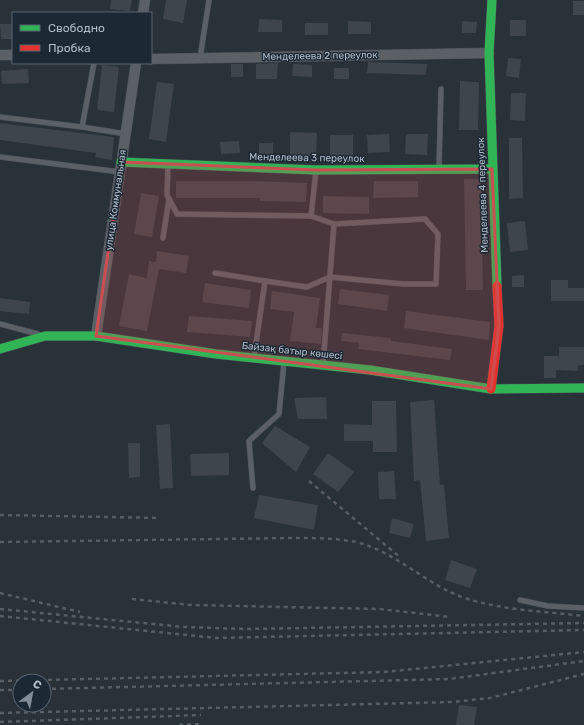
<svg xmlns="http://www.w3.org/2000/svg" width="584" height="725" font-family="Rubik,sans-serif">
<style>
.building{fill:#3f454c}
.lines{fill:none;stroke-linecap:round;stroke-linejoin:round}
.lane-casing{stroke:#484d53;stroke-width:6}
.street-casing{stroke:#484d53;stroke-width:11}
.fast-casing{stroke:#484d53;stroke-width:10}
.jam-casing{stroke:#484d53;stroke-width:10}
.lane{stroke:#5a6066;stroke-width:5}
.street{stroke:#5a6066;stroke-width:10}
.fast{stroke:#30b455;stroke-width:9}
.jam{stroke:#e5322d;stroke-width:9}
.rail{stroke:#585e64;stroke-width:2.5;stroke-dasharray:4 4;stroke-linecap:butt}
.marked{fill:#cd4e50;fill-opacity:0.2;stroke:#cd4e50;stroke-width:3;stroke-linejoin:round}
.labels{text-anchor:middle;dominant-baseline:central;stroke-width:3;stroke-linejoin:round;paint-order:stroke}
.street-label{font-size:10px;fill:#b3beca;stroke:#1c2834}
</style>
<rect width="100%" height="100%" fill="#293139"/>
<!-- building -->
<g class="building">
<path d="M111,0H132L130,11L110,9Z"/>
<path d="M166,0H187L183,23L163,19Z"/>
<rect x="573" y="1" width="11" height="14"/>
<path d="M259,19L282,20V32H258Z"/>
<rect x="510" y="20" width="16" height="16"/>
<path d="M348,21L371,22V34H348Z"/>
<path d="M462,21L477,22L476,33H462Z"/>
<rect x="305" y="23" width="23" height="12"/>
<path d="M0,24H13V39H1Z"/>
<path d="M508,58L521,59L519,78L506,76Z"/>
<path d="M368,62L427,64L426,75L367,73Z"/>
<path d="M278,63L277,79H256V64Z"/>
<rect x="231" y="64" width="12" height="13"/>
<path d="M293,64L312,65V77L292,76Z"/>
<path d="M102,65L119,67L114,112L97,110Z"/>
<rect x="334" y="68" width="15" height="11"/>
<path d="M28,69L29,83L2,84L1,71Z"/>
<path d="M460,81L479,82L478,130H459Z"/>
<path d="M157,82L174,84L166,142L149,139Z"/>
<path d="M511,93H526L525,121L510,120Z"/>
<path d="M0,123L114,137L112,160L95,157L96,153L0,140Z"/>
<path d="M290,132L317,133L316,156L290,155Z"/>
<path d="M389,134L390,152L368,153L367,135Z"/>
<path d="M406,134H428L427,155L405,154Z"/>
<path d="M330,135H353V157L330,156Z"/>
<path d="M509,138H522L523,198L509,199Z"/>
<path d="M239,141L240,153L221,154L220,142Z"/>
<rect x="259" y="143" width="14" height="11"/>
<path d="M464,179H481L483,290H466Z"/>
<path d="M176,181H254L307,183L306,202L260,201V198H176Z"/>
<path d="M374,181H418V197L373,198Z"/>
<path d="M141,193L159,196L152,237L134,234Z"/>
<path d="M323,196L369,197V214L323,213Z"/>
<path d="M525,221L528,250L510,252L507,223Z"/>
<path d="M157,251L189,256L186,273L159,269L147,331L119,326L129,274L147,278L149,261L156,262Z"/>
<path d="M524,275V287H512V276Z"/>
<path d="M551,280H568V288H584V301H551Z"/>
<path d="M205,283L251,290L249,308L202,302Z"/>
<path d="M340,289L389,295L387,311L338,304Z"/>
<path d="M272,291L320,298L316,328H322L321,344L290,341L294,312L270,309Z"/>
<path d="M0,298L30,302L29,314L0,311Z"/>
<path d="M406,311L490,322L489,340L404,328Z"/>
<path d="M189,316L252,321L250,337L187,332Z"/>
<path d="M342,333L391,338V341L452,349L450,360L358,349L359,343L341,341Z"/>
<path d="M559,347H584V365H578V371L556,370V378H544V356H559Z"/>
<path d="M326,397L327,419H298L294,398Z"/>
<path d="M434,400L440,485H444L449,538L426,541L420,480L414,481L410,402Z"/>
<path d="M372,401H396L397,452H373V441H344V424L372,425Z"/>
<path d="M170,424L173,488L160,489L156,425Z"/>
<path d="M275,426L310,447L296,472L262,443Z"/>
<path d="M128,443H140V477L129,478Z"/>
<path d="M229,453V475L191,476L190,454Z"/>
<path d="M328,453L354,472L338,492L313,474Z"/>
<path d="M394,471L396,499H379L378,472Z"/>
<path d="M259,495L318,505L314,530L254,518Z"/>
<path d="M392,518L414,524L410,538L389,533Z"/>
<path d="M451,560L477,569L470,588L445,580Z"/>
<path d="M459,705L477,707L474,725H456Z"/>
</g>
<g class="lines">
<defs>
<g id="lane">
<path d="M200,58L209,0"/>
<path d="M0,117L82,127L94,63"/>
<path d="M82,127L126,134"/>
<path d="M0,157L120,172"/>
<path d="M168,165L167,195L177,214L311,216"/>
<path d="M439,168L441,89"/>
<path d="M163,238L169,199"/>
<path d="M215,273L265,281L254,357"/>
<path d="M265,281L307,287L330,277L403,284H436L438,234L425,219L334,224L311,216L316,171"/>
<path d="M0,324L38,334"/>
<path d="M323,365L334,224"/>
<path d="M253,488L249,441L279,414L284,362"/>
<path d="M520,600L548,606L584,608"/>
</g>
<g id="street">
<path d="M143,13L145,0"/>
<path d="M0,55H13"/>
<path d="M151,59L489,53"/>
<path d="M96,336L136,63"/>
</g>
<g id="fast">
<path d="M492,0L489,53L497,286"/>
<path d="M121,162L316,170L492,169"/>
<path d="M0,349L45,336H96L216,354L370,370L491,389L584,388"/>
</g>
<path id="jam" d="M491,389L499,326L497,286"/>
</defs>
<!-- lane casing -->
<use href="#lane" class="lane-casing"/>
<!-- street casing -->
<use href="#street" class="street-casing"/>
<!-- fast casing -->
<use href="#fast" class="fast-casing"/>
<!-- jam casing -->
<use href="#jam" class="jam-casing"/>
<!-- lane -->
<use href="#lane" class="lane"/>
<!-- street -->
<use href="#street" class="street"/>
<!-- fast -->
<use href="#fast" class="fast"/>
<!-- jam -->
<use href="#jam" class="jam"/>
<!-- rail -->
<g class="rail">
<path d="M309,481L401,558"/>
<path d="M0,515L160,518"/>
<path d="M0,542L292,538C313,538 335,538 356,542C390,550 419,577 450,592C488,610 542,611 584,616"/>
<path d="M0,593L80,612"/>
<path d="M132,599L191,605L380,609L450,617"/>
<path d="M0,609L184,627L246,629L584,623"/>
<path d="M0,616L216,638L584,630"/>
<path d="M0,681L384,672L584,652"/>
<path d="M44,689L449,679L584,661"/>
<path d="M0,690H20"/>
<path d="M0,713L453,702L490,698L584,674"/>
<path d="M0,722L201,715"/>
<path d="M179,725L202,724"/>
</g>
</g>
<!-- marked area -->
<path class="marked" d="M121,162L316,170L492,169L499,326L491,389L96,336Z"/>
<g class="labels">
<!-- street labels -->
<g class="street-label">
<text transform="translate(320 56) rotate(-1)">Менделеева 2 переулок</text>
<text transform="translate(307 158) rotate(1)">Менделеева 3 переулок</text>
<text transform="translate(483 195) rotate(-92)">Менделеева 4 переулок</text>
<text transform="translate(116 200) rotate(-82)">улица Коммунальная</text>
<text transform="translate(292 351) rotate(6)">Байзақ батыр көшесі</text>
</g>
</g>
<!-- legend -->
<rect x="12" y="12" width="140" height="52" fill="#1c2834" stroke="#586470"/>
<rect x="20" y="25" width="20" height="6" fill="#30b455" stroke="#586470"/>
<text x="48" y="32" font-size="12" fill="#b3beca">Свободно</text>
<rect x="20" y="45" width="20" height="6" fill="#e5322d" stroke="#586470"/>
<text x="48" y="52" font-size="12" fill="#b3beca">Пробка</text>
<!-- north arrow -->
<g transform="translate(32 693) rotate(32)"><circle r="19" fill="#1c2834" stroke="#586470"/>
<path d="M0-3L7 15L0 10L-7 15Z" fill="#838d97"/>
<text y="-6" font-size="11" font-weight="bold" text-anchor="middle" fill="#b3beca">С</text>
</g>
</svg>
